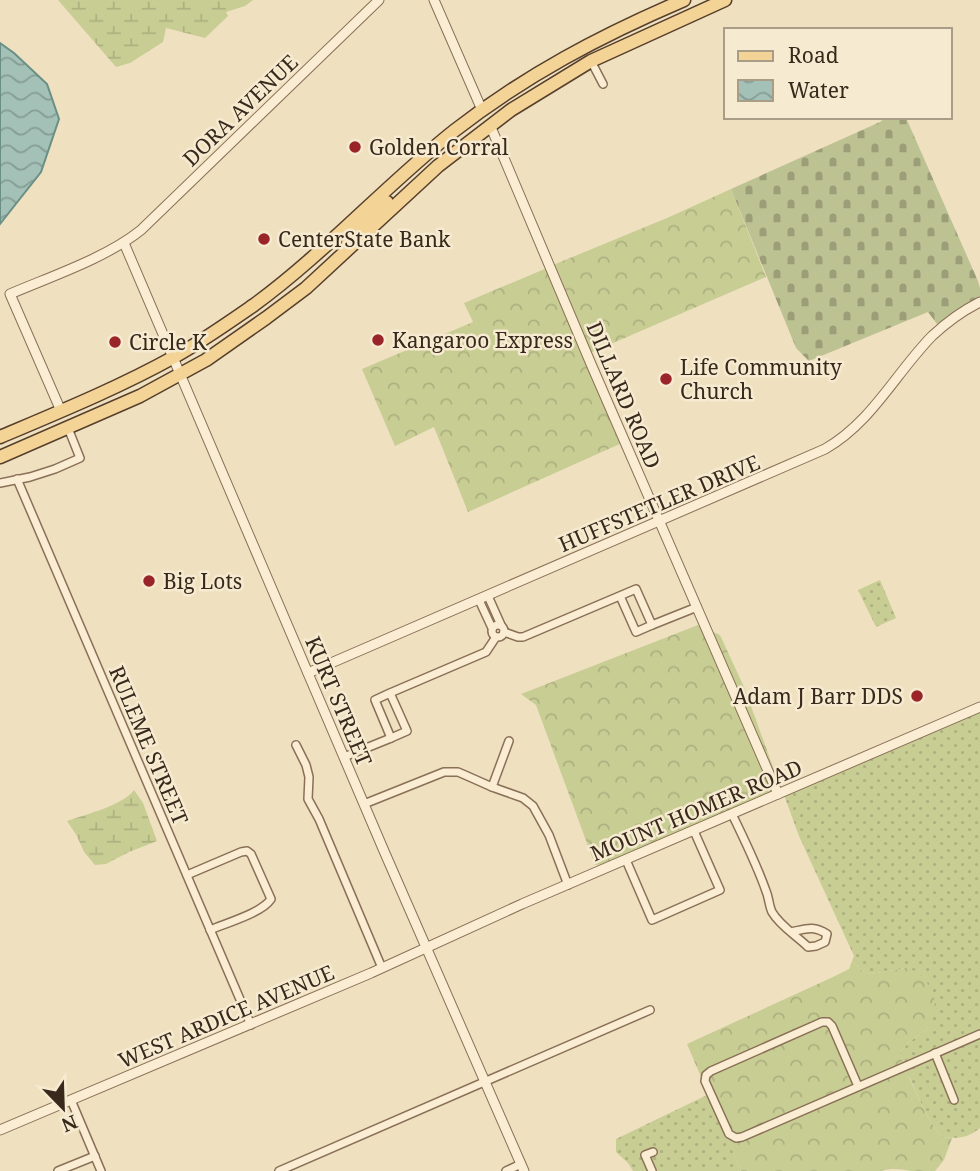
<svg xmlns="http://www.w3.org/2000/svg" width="980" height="1171" font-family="'Noto Serif',serif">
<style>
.grass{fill:url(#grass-dots)}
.forest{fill:url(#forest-crowns)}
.wetland{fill:url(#wetland-marsh)}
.cemetery{fill:url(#cemetery-stones)}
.water{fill:url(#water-waves);stroke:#6a8f85;stroke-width:2}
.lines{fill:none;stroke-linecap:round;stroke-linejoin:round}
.minor-casing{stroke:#897057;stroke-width:10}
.tertiary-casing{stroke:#897057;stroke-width:11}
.primary-casing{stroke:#563f2c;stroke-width:15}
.minor{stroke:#faedd3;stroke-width:7}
.tertiary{stroke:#faedd3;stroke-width:9}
.primary{stroke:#f4d496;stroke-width:12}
.poi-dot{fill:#9a2529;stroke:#f6ead0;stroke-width:2.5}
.labels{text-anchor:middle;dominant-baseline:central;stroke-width:5;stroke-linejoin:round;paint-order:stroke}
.street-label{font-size:21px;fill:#38291c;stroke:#f6ead0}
.poi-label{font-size:21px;fill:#38291c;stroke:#f6ead0;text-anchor:start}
</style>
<defs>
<pattern id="grass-dots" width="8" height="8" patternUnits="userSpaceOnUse" patternTransform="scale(1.75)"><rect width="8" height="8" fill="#c8cd94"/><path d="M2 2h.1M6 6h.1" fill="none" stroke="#adb07f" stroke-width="1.8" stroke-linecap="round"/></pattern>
<pattern id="forest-crowns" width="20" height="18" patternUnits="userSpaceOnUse" patternTransform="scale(1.75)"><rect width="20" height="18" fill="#c8cd94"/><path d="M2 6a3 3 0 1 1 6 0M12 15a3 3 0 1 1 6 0" fill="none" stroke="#adb07f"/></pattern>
<pattern id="wetland-marsh" width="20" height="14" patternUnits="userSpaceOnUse" patternTransform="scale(1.75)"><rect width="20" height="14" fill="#c8cd94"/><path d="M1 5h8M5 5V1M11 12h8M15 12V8" fill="none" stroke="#adb07f"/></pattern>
<pattern id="cemetery-stones" width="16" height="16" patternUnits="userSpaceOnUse" patternTransform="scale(1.75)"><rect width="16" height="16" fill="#bdc293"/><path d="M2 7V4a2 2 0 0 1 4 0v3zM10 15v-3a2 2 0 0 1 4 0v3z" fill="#9b9e77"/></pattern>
<pattern id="water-waves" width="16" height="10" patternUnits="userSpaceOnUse" patternTransform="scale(1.75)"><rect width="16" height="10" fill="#a3c1b7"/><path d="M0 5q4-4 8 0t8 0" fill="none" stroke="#869d94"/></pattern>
</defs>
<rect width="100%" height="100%" fill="#efe0c0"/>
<!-- grass -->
<g class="grass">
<path d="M880,580L896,618L876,627L858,590Z"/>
<path d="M980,711V1128C968,1138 958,1139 942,1137C928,1121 921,1103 912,1083C907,1073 902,1064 900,1052L909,1042L930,1027L905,968L871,974L862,971L852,961L854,956L799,836L784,795Z"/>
<path d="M709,1094L741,1171H633L628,1163L616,1152V1139Z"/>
</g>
<!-- forest -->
<g class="forest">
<path d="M731,189L766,277L590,353L553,265L667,218Z"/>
<path d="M547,268L622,443L468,512L434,427L395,446L362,369L473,322L464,303Z"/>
<path d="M698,625L702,627L774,792L606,864L595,865L536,705L521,694Z"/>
<path d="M711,631L720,635L744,687L781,789H780Z"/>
<path d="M852,961L862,971L871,974L905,968L913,970L925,978L935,1000L934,1014L930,1027L909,1042L900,1052C902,1064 907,1073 912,1084C921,1103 928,1121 942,1137L952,1138L944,1160L935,1171C927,1171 919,1171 911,1171C899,1169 892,1168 881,1171H741L687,1044L833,977L849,969Z"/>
</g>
<!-- wetland -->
<g class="wetland">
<path d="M58,0H253L245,6L226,12L228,16L205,38L166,28L163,42L130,63L116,67Z"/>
<path d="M134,790L143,803L157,841L129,852L106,864L95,865L84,852L77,836L67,821C86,814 122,806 134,790Z"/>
</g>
<!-- cemetery -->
<path class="cemetery" d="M886,117H904L907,120L978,281L980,288V298L937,324L928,312L809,361L796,348L731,189L880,122Z"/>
<!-- water -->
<path class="water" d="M0,43L14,53L47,84L59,119L41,172L0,224Z"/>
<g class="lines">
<defs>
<g id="minor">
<path d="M591,61L603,84"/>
<path d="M17,479L251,1025"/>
<path d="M0,483L30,477L55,469L80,458L68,428"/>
<path d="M488,596L501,625"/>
<path d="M479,600L492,628"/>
<circle cx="498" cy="631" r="6"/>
<path d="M652,625L697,607"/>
<path d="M504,632L518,637H523L636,589L652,625L636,632L620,596"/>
<path d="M390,693L407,731L391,738L375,700L390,693L486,652L496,637"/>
<path d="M296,745L306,765L309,777L308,799L319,819L382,968"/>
<path d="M344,757L391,738"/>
<path d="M492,787L509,741"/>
<path d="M364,804L444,772H458L465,775L492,787L523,798L533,806L549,835L568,885"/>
<path d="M732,814C744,839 757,865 766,891C769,898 769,906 772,912C780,926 797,936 808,947L816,946L825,942L827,934C813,925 806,929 791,932"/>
<path d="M626,860L652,920L720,890L694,831"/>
<path d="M187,875L241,852L247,851L251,854L271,899C262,913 226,923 210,930"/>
<path d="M935,1053L954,1100"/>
<path d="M858,1086L832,1026L828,1022H822L711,1071L706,1075L705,1081L729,1134L736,1138L742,1137L980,1034"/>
<path d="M71,1100L101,1171"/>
<path d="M58,1171L95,1156"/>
<path d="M279,1171L650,1010"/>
<path d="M506,1171L521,1164"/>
<path d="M652,1171L645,1155L653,1152"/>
</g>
<g id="tertiary">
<path d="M434,0L482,110"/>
<path d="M490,125L591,364L778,794"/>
<path d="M124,243L384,851L524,1171"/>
<path d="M61,411L10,294C52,276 106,258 141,230L379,0"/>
<path d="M308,673L825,449C872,422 895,374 932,336C947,322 962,311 980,302"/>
<path d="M0,1130L371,973L522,904L980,707"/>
</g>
<g id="primary">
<path d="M347,248L349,238L354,233L387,202"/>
<path d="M0,437C59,412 118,388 174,357C201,342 228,323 254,305C325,253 385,186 454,131C526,75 600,36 684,0"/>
<path d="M0,457L140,396L206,360L266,318L306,288L438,166L511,110L591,61L725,0"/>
</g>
</defs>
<!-- minor casing -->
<use href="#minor" class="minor-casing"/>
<!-- tertiary casing -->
<use href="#tertiary" class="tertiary-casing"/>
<!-- primary casing -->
<use href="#primary" class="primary-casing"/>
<!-- minor -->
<use href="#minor" class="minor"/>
<!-- tertiary -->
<use href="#tertiary" class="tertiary"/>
<!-- primary -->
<use href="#primary" class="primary"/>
</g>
<!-- markers -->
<g class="poi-dot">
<circle cx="355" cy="147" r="7"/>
<circle cx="264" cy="239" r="7"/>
<circle cx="378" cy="340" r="7"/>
<circle cx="115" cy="342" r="7"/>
<circle cx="666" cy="379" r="7"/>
<circle cx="149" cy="581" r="7"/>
<circle cx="917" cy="696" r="7"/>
</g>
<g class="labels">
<!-- street labels -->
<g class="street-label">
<text transform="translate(240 110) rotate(-44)">DORA AVENUE</text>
<text transform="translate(624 395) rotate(67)">DILLARD ROAD</text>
<text transform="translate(659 503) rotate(-23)">HUFFSTETLER DRIVE</text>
<text transform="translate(339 701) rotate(67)">KURT STREET</text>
<text transform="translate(149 745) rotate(67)">RULEME STREET</text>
<text transform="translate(696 810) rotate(-23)">MOUNT HOMER ROAD</text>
<text transform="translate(226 1016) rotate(-23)">WEST ARDICE AVENUE</text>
</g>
<!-- poi labels -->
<g class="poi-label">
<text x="369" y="147">Golden Corral</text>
<text x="278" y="239">CenterState Bank</text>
<text x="392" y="340">Kangaroo Express</text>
<text x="129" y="342">Circle K</text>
<text x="680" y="367">Life Community<tspan x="680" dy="24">Church</tspan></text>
<text x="163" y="581">Big Lots</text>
<text x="903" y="696" text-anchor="end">Adam J Barr DDS</text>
</g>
</g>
<!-- legend -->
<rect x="724" y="28" width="228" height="91" fill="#f6ead0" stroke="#aa9d88" stroke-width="2"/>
<rect x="738" y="51" width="35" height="10" fill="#f4d496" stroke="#aa9d88" stroke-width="2"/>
<text x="788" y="63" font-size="21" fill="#38291c">Road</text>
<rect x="738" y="80" width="35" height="21" fill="url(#water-waves)" stroke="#aa9d88" stroke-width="2"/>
<text x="788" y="98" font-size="21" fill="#38291c">Water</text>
<!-- north arrow -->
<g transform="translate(63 1108) rotate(157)" stroke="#f6ead0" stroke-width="5" paint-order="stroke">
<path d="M0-5L12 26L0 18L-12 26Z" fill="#38291c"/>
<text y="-10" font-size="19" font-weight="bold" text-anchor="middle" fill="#38291c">N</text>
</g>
</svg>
